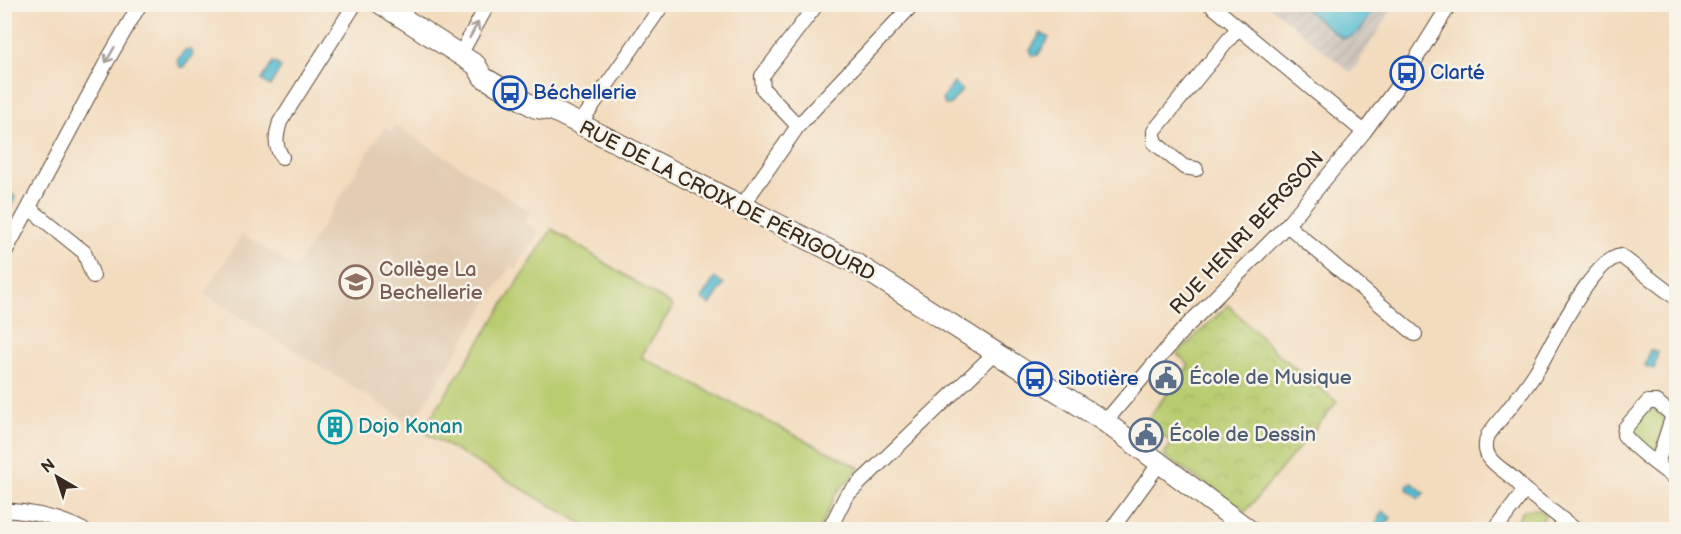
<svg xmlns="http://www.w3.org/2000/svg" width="1681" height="534" font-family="'Balsamiq Sans',sans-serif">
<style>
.built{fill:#e2cdb2}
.industrial{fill:url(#industrial-furrows)}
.grass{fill:#b8cc6f;stroke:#7a7b46;stroke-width:1.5}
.park{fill:url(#park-crowns);stroke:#7a7b46;stroke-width:1.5}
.water{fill:#53bbd1;stroke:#477278;stroke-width:1.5}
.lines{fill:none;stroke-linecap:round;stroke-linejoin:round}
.street-casing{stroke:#574536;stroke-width:16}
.secondary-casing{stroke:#574536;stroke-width:22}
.street{stroke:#fff;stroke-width:14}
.secondary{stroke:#fff;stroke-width:20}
.oneway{stroke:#a79f9a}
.labels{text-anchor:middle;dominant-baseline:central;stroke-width:5;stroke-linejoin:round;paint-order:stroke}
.transit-label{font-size:20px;fill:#164399;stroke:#f7f3e8;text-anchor:start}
.street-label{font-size:20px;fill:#3b2a1e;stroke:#f7f3e8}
.education-label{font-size:20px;fill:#785e54;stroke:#f7f3e8;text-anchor:start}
.service-label{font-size:20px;fill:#4e5e75;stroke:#f7f3e8;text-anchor:start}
.culture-label{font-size:20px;fill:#0d838f;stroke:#f7f3e8;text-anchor:start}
</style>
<defs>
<pattern id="industrial-furrows" width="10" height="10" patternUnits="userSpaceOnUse" patternTransform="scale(1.5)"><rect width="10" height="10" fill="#ccc2b9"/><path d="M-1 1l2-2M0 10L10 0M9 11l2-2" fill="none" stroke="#b0a79f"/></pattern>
<pattern id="park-crowns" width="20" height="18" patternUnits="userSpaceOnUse" patternTransform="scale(1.5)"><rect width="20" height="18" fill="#b8cc6f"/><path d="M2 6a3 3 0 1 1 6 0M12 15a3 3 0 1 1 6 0" fill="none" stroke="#9faf60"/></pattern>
</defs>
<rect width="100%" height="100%" fill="#f7f3e8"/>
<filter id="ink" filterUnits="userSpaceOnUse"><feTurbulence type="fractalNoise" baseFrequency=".0167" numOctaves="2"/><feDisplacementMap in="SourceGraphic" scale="12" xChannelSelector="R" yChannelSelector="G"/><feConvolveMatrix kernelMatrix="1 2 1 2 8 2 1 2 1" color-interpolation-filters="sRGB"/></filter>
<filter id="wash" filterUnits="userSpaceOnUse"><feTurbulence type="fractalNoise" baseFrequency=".008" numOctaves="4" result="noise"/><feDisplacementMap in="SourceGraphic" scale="24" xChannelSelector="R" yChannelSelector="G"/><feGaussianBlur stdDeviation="1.35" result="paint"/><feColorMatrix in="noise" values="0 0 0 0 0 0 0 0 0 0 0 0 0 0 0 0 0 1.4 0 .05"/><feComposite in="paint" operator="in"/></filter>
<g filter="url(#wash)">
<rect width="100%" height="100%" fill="#f3dbbd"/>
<!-- built -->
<path class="built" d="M395,125L530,211L525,222L539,231L516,269L510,266L412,424L204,294L242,234L296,268L384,127L391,132Z"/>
<!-- industrial -->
<path class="industrial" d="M1268,5H1395L1351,73Z"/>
<!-- grass -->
<g class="grass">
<path d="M552,229L673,306L641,357L860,468L837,492L820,529H581L583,524L422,431Z"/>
<path d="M1653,408L1666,419L1654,455L1634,439L1629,430L1649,409Z"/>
<path d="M1539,509L1545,515L1540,529L1509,530L1524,510Z"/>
</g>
<!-- park -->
<path class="park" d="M1228,305L1277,353L1337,402L1246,511L1163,455L1172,443L1146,421L1189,365L1177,354Z"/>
<!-- water -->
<g class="water">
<path d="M1300,5H1377C1368,18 1359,43 1340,37Z"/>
<path d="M1041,33L1049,38L1038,55L1033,56L1030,50Z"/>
<path d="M185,50H191L193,55L184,67H180L177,61Z"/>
<path d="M273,62L281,67L270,86L262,80Z"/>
<path d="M954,83L962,90L950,105H945L942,99Z"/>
<path d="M8,194H13L15,198L5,219V200Z"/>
<path d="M715,278L724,284L710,305L701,299Z"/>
<path d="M1650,350L1658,352L1654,369L1645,366Z"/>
<path d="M1412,483L1425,493L1419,499L1407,489L1408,484Z"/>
<path d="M1383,511L1391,518L1380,529L1375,525Z"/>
</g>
</g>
<g filter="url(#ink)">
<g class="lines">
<defs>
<g id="street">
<path d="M1210,4L1364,132"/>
<path d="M460,55L488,4"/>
<path d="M579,125L663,4"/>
<path d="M798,126L763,89L762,76L817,4"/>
<path d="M282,157C274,145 276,136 280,122L355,4"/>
<path d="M1196,169L1184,167L1154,142V131L1238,28"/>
<path d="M742,206L798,126L913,4"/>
<path d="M29,208L84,252L93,276"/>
<path d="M1287,225L1415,334"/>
<path d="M4,254L106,63L140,4"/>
<path d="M1105,422L1182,331L1287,225L1364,132L1407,73L1450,4"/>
<path d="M1657,464L1672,418L1670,413L1657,402H1648L1625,428L1624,435C1638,452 1659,466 1676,479"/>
<path d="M1522,488L1576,530"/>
<path d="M4,510C31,512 60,518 83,530"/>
<path d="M829,530L846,496L995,353"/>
<path d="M1111,530L1159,464"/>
<path d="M1495,530L1522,494V488C1509,468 1477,464 1488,435C1504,414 1522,394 1536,372C1551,348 1592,258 1621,256L1676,298"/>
</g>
<path id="secondary" d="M381,4L476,65L483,77L510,93L536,108L554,111L855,263L1105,422L1249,530"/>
</defs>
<!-- street casing -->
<use href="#street" class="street-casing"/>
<!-- secondary casing -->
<use href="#secondary" class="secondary-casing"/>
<!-- street -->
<use href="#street" class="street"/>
<!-- secondary -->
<use href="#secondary" class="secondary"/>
</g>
<!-- one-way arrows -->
<defs><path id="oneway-shaft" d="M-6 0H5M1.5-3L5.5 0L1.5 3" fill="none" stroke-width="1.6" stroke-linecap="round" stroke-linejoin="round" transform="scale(1.5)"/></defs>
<g class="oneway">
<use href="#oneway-shaft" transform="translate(474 30) rotate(-61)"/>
<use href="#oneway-shaft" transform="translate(110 55) rotate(120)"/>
</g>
</g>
<!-- icons -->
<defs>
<symbol id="bus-ring" viewBox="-11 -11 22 22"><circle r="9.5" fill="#f7f3e8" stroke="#1a4fb4" stroke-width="1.5"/><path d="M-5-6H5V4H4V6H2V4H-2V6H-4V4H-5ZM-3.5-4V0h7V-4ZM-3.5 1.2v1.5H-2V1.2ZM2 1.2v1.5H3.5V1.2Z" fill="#1a4fb4"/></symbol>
<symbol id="school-ring" viewBox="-11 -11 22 22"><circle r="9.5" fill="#f7f3e8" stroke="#8d6e63" stroke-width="1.5"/><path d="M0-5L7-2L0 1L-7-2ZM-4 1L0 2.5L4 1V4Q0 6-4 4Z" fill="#8d6e63"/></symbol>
<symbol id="civic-ring" viewBox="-11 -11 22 22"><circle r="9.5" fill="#f7f3e8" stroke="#5c6f8a" stroke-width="1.5"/><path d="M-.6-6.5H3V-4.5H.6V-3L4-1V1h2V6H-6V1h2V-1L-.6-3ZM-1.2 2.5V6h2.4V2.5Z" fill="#5c6f8a"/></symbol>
<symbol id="building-ring" viewBox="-11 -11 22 22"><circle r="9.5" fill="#f7f3e8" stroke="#0f9aa8" stroke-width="1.5"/><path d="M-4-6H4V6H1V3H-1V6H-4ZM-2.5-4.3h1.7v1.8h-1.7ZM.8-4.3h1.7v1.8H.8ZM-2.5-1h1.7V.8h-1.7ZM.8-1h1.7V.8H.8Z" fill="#0f9aa8"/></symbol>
</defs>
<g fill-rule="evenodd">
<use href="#bus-ring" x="1388" y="54" width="38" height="38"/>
<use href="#bus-ring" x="491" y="74" width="38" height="38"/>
<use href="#school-ring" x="337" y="263" width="38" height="38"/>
<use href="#civic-ring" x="1147" y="359" width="38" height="38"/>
<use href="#bus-ring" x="1016" y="360" width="38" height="38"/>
<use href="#building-ring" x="316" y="408" width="38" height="38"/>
<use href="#civic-ring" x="1127" y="416" width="38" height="38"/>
</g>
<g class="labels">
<!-- transit labels -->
<g class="transit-label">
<text x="1430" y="73">Clarté</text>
<text x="533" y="93">Béchellerie</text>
<text x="1058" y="379">Sibotière</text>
</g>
<!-- street labels -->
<g class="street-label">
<text transform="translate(727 201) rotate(27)">RUE DE LA CROIX DE PÉRIGOURD</text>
<text transform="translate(1247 233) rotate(-47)">RUE HENRI BERGSON</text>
</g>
<!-- education labels -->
<g class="education-label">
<text x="379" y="270">Collège La<tspan x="379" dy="23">Bechellerie</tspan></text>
</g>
<!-- service labels -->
<g class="service-label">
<text x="1189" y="378">École de Musique</text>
<text x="1169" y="435">École de Dessin</text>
</g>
<!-- culture labels -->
<g class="culture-label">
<text x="358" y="427">Dojo Konan</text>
</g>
</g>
<!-- margin -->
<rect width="1681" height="534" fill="none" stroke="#f7f3e8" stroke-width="24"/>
<!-- north arrow -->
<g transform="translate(57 477) rotate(321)" stroke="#f7f3e8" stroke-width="4.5" paint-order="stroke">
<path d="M0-4.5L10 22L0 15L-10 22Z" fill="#3b2a1e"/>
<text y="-9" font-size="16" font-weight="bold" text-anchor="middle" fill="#3b2a1e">N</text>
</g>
</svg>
